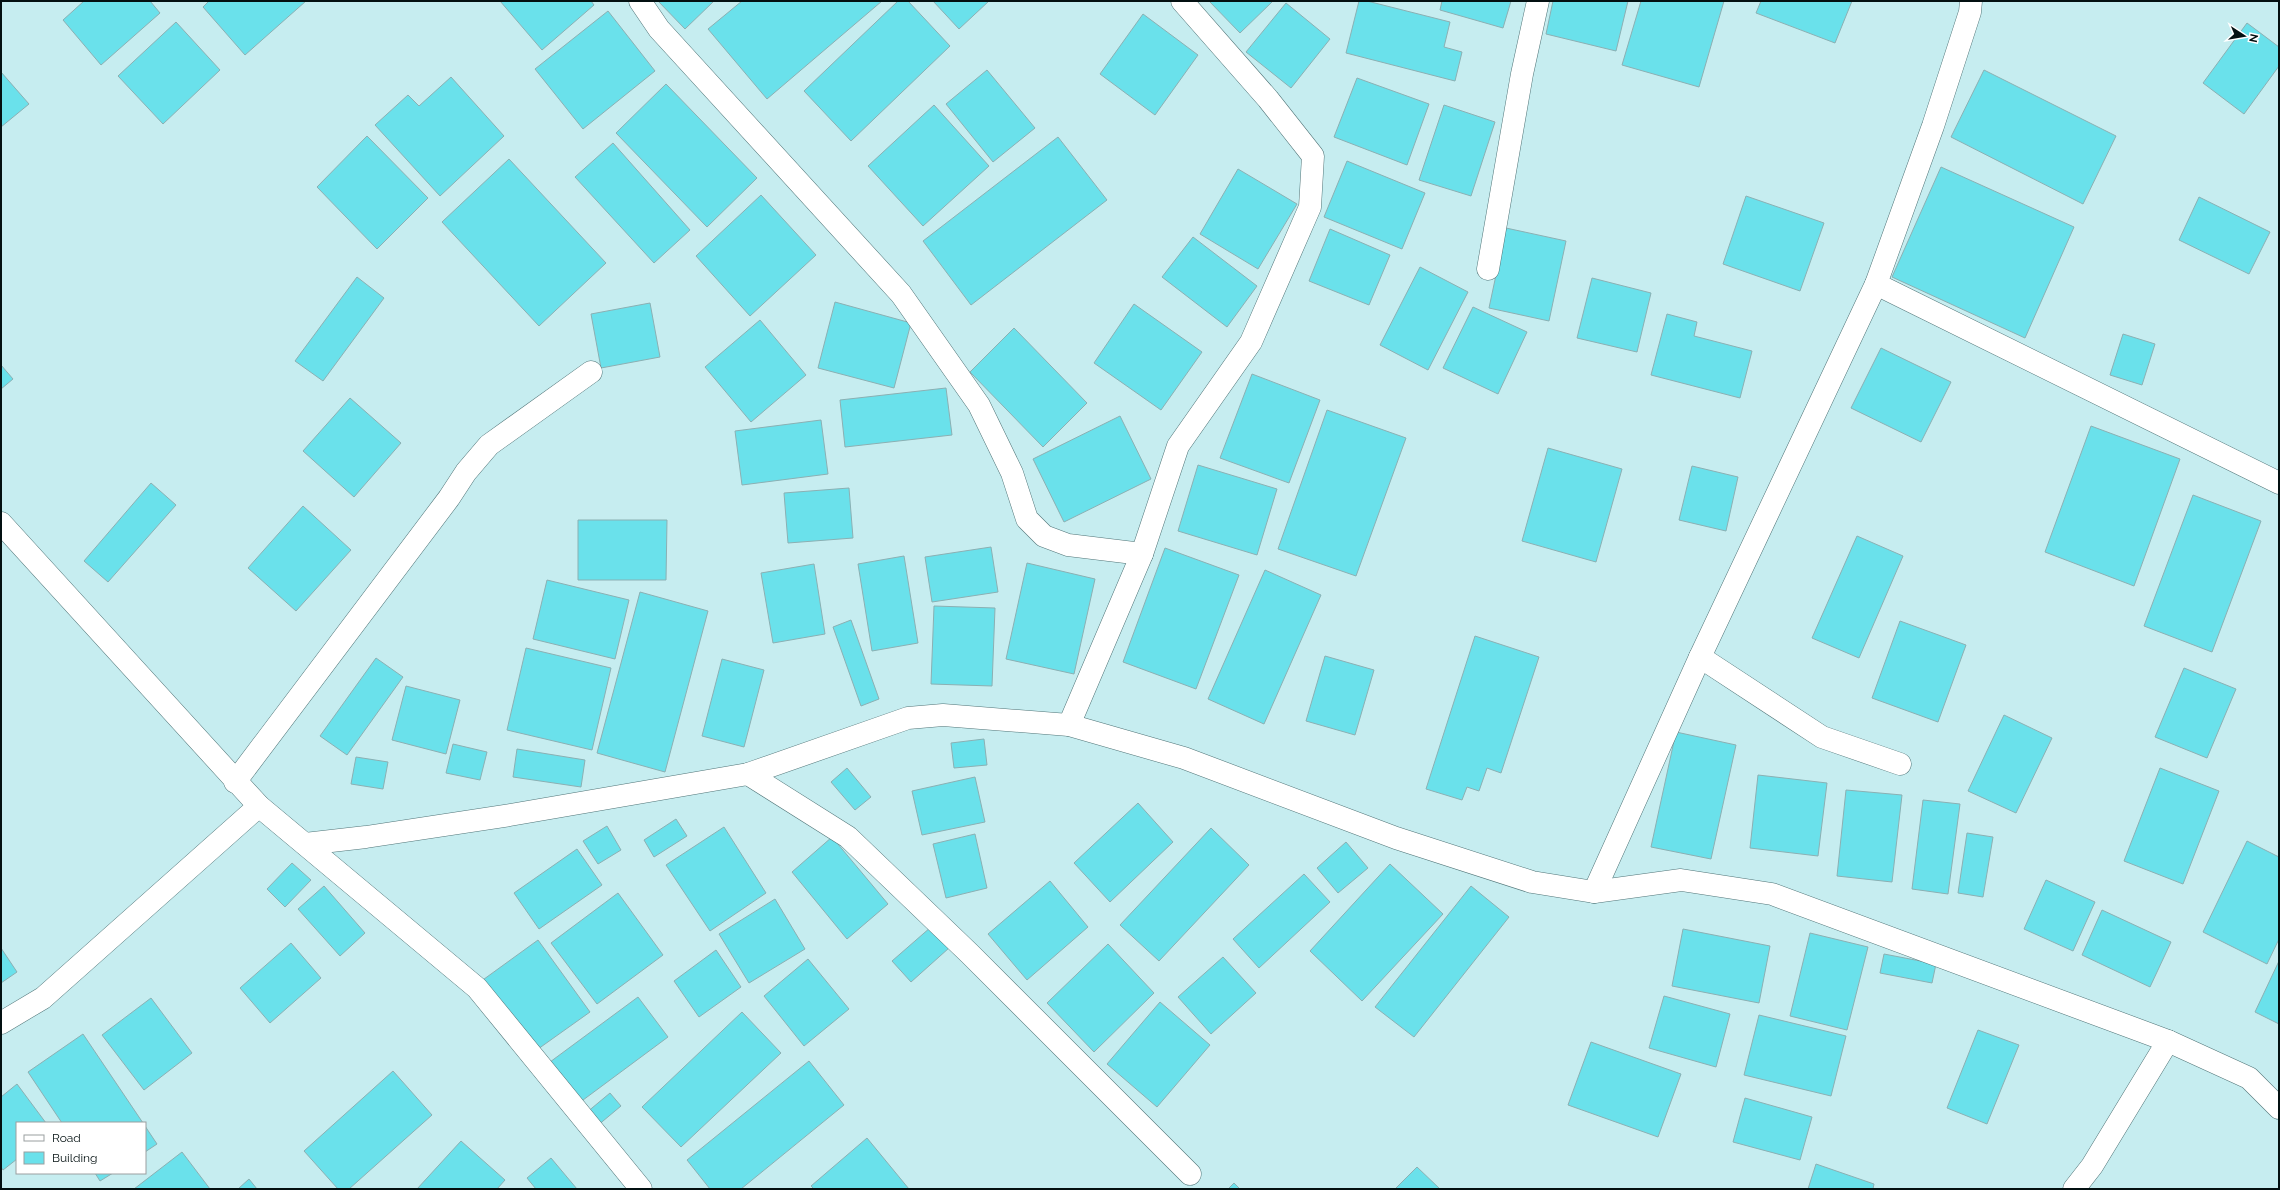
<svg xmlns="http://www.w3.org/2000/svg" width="2280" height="1190" font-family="Raleway,sans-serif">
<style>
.building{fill:#6ae1eb;stroke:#8bb0b3}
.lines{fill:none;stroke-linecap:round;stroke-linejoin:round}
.minor-casing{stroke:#517578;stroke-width:23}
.minor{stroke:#fff;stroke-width:22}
</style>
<rect width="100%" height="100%" fill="#c6edf0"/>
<!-- building -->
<g class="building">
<path d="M84,1H150L160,13L101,65L63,20Z"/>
<path d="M209,1H306L245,55L203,7Z"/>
<path d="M500,1H591L594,5L542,50Z"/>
<path d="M658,1H714L685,29Z"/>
<path d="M742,1H882L767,99L708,29Z"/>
<path d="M898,1H908L950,46L851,141L804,91Z"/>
<path d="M933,1H989L959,29Z"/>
<path d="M1209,1H1273L1240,33Z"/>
<path d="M1359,1H1367L1450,22L1444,47L1462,52L1455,81L1346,53Z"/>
<path d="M1442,1H1511L1503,28L1440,10Z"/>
<path d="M1553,1H1628L1616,51L1546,34Z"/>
<path d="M1641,1H1724L1699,87L1622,65Z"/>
<path d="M1761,1H1852L1835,43L1756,13Z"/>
<path d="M1286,3L1330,39L1291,88L1246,52Z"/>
<path d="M608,11L655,71L583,129L535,69Z"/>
<path d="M1143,14L1198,55L1155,115L1100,74Z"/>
<path d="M176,22L220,70L163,124L118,76Z"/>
<path d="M2247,23L2279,47V66L2244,114L2203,83Z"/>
<path d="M987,70L1035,128L993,162L946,104Z"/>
<path d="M1984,70L2116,136L2083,204L1951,137Z"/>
<path d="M1,72L29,104L1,127Z"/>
<path d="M451,77L504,136L440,196L375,125L408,95L419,106Z"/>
<path d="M1357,78L1429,104L1407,165L1334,137Z"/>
<path d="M666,84L757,178L707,227L616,133Z"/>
<path d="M934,105L989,166L923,226L868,166Z"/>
<path d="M1444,105L1495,122L1471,196L1419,180Z"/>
<path d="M367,136L428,198L377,249L317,187Z"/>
<path d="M1058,137L1107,200L971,305L923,241Z"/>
<path d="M613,143L690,230L654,263L575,177Z"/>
<path d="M509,159L606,263L539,326L442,222Z"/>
<path d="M1347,161L1425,193L1402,249L1324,217Z"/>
<path d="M1941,167L2074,227L2025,338L1892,277Z"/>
<path d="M1238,169L1297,204L1258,269L1200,234Z"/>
<path d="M761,195L816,255L750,316L696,256Z"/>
<path d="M1746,196L1824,223L1800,291L1723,264Z"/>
<path d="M2199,197L2270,232L2249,274L2179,240Z"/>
<path d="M1506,228L1566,241L1549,321L1489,308Z"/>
<path d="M1330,229L1390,255L1369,305L1309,281Z"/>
<path d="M1193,237L1257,286L1227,327L1162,277Z"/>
<path d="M1420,267L1468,292L1428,370L1380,345Z"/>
<path d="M357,277L384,298L323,381L295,361Z"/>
<path d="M1592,278L1651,293L1637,352L1577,338Z"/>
<path d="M835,302L911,323L894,388L818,368Z"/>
<path d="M650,303L660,357L601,368L591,314Z"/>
<path d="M1134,304L1202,352L1161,410L1094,363Z"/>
<path d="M1473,307L1527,332L1498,394L1443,368Z"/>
<path d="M1667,314L1697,322L1694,336L1752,351L1740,398L1651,375Z"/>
<path d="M760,320L806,375L751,422L705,367Z"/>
<path d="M1014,328L1087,403L1043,447L970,372Z"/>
<path d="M2123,334L2155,344L2142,385L2110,375Z"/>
<path d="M1881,348L1951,382L1921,442L1851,408Z"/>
<path d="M1,365L13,379L1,389Z"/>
<path d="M1252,374L1320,400L1289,483L1220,458Z"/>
<path d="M946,388L952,435L845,447L840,400Z"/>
<path d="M350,398L401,443L354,497L303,451Z"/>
<path d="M1327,410L1406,438L1356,576L1278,549Z"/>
<path d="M1120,416L1151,479L1064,522L1033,459Z"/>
<path d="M821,420L828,474L742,485L735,431Z"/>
<path d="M2091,426L2180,459L2134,586L2045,552Z"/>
<path d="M1548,448L1622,469L1596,562L1522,541Z"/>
<path d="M1198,465L1277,489L1257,555L1178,531Z"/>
<path d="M1692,466L1738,477L1726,531L1679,520Z"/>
<path d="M151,483L176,505L108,582L84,561Z"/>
<path d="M849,488L853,538L788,543L784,493Z"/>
<path d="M2193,495L2261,521L2212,652L2144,626Z"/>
<path d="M303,506L351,550L296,611L248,568Z"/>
<path d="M578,520H667L666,580H578Z"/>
<path d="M1857,536L1903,556L1859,658L1812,638Z"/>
<path d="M991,547L998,592L932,602L925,557Z"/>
<path d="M1165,548L1239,575L1196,689L1123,662Z"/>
<path d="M904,556L918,643L872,651L858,564Z"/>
<path d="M1027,563L1095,579L1074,674L1006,659Z"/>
<path d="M814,564L825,634L773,643L761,573Z"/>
<path d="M1265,570L1321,595L1264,724L1208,699Z"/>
<path d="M547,580L629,600L615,659L533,639Z"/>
<path d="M640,592L708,611L665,772L597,753Z"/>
<path d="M934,606L995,608L992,686L931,684Z"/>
<path d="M851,620L879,699L861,706L833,627Z"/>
<path d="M1900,621L1966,645L1938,722L1872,698Z"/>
<path d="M1475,636L1539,657L1501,773L1487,768L1479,791L1467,787L1462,800L1426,789Z"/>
<path d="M526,648L611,668L592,750L507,730Z"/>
<path d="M1325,656L1374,670L1355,735L1306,721Z"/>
<path d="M376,658L403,677L347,755L320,736Z"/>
<path d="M722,659L764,670L744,747L702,736Z"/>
<path d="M2184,668L2236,689L2207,758L2155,737Z"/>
<path d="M406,686L460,700L446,754L392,740Z"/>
<path d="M2004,715L2052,738L2016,813L1968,791Z"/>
<path d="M1676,732L1736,745L1711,859L1651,847Z"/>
<path d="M984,739L987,765L954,768L951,743Z"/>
<path d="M453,744L487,752L480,780L446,773Z"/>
<path d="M517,749L585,760L581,787L513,777Z"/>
<path d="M356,757L388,762L383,789L351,784Z"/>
<path d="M847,768L871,797L855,810L831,782Z"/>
<path d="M2160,768L2219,791L2183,884L2124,861Z"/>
<path d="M1758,775L1827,783L1818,856L1750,848Z"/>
<path d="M975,777L985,822L922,835L912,791Z"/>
<path d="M1846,790L1902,795L1892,882L1837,876Z"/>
<path d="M1923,800L1960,804L1948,894L1912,889Z"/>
<path d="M1138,803L1173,842L1110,902L1074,863Z"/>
<path d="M676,819L687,836L654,857L644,840Z"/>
<path d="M607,826L621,850L598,864L583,841Z"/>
<path d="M724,827L766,893L710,931L666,865Z"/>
<path d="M1211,828L1249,865L1159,961L1120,925Z"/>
<path d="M1967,833L1993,837L1983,897L1958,893Z"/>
<path d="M975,834L987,888L946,898L933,844Z"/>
<path d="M832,837L888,904L847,939L792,872Z"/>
<path d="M2247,841L2279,857V939L2267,964L2203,932Z"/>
<path d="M1346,842L1368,868L1338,893L1317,868Z"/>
<path d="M577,849L602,885L539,929L514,893Z"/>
<path d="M292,863L311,880L285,907L267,889Z"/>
<path d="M1390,864L1443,914L1362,1001L1310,951Z"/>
<path d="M1304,874L1330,902L1259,968L1233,939Z"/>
<path d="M2046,880L2095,902L2073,951L2024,929Z"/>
<path d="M1050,881L1088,927L1027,980L988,934Z"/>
<path d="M324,886L365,933L340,956L298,909Z"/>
<path d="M1471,886L1509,917L1414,1037L1375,1007Z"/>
<path d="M618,893L663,955L597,1004L551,943Z"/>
<path d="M775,899L805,949L749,983L719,934Z"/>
<path d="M2102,910L2171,942L2150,987L2082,955Z"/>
<path d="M931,927L949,948L911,982L892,961Z"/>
<path d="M1683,929L1770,946L1759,1003L1672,986Z"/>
<path d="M1810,933L1868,947L1847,1030L1790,1016Z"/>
<path d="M538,940L590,1012L531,1054L480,982Z"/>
<path d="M291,943L321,978L270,1023L240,988Z"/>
<path d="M1108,944L1154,993L1094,1052L1047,1003Z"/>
<path d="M1,948L17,972L1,983Z"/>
<path d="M716,950L741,987L699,1017L674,981Z"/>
<path d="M1884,954L1936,964L1932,983L1880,973Z"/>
<path d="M1223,957L1256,993L1211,1034L1178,997Z"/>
<path d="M808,959L849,1009L804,1046L764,996Z"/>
<path d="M2279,961V1024L2255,1012Z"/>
<path d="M1664,996L1730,1014L1716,1067L1649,1048Z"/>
<path d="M638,997L668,1037L579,1103L550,1062Z"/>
<path d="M151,998L192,1053L144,1090L102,1035Z"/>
<path d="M1160,1002L1210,1045L1157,1107L1107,1064Z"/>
<path d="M742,1012L781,1053L681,1147L642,1107Z"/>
<path d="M1759,1015L1846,1036L1831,1096L1744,1075Z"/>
<path d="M1978,1030L2019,1045L1987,1124L1947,1108Z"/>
<path d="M83,1034L143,1123H62L28,1072Z"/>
<path d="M1591,1042L1681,1074L1658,1137L1568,1105Z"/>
<path d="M809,1061L844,1105L741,1189H710L687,1160Z"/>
<path d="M393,1071L432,1115L349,1189H338L304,1151Z"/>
<path d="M17,1084L46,1123H17V1159L3,1170L1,1167V1097Z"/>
<path d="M610,1093L621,1106L597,1126L586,1113Z"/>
<path d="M1745,1098L1812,1117L1800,1160L1733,1142Z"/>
<path d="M145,1126L157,1144L145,1152Z"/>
<path d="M867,1138L909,1189H814L811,1186Z"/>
<path d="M461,1141L505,1180L497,1189H417Z"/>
<path d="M182,1152L210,1189H134Z"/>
<path d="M551,1158L577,1189H536L527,1178Z"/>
<path d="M1816,1164L1874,1184L1873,1189H1808Z"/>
<path d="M1417,1167L1440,1189H1395Z"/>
<path d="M95,1173H113L100,1181Z"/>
<path d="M249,1179L257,1189H238Z"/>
<path d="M1234,1183L1240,1189H1228Z"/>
</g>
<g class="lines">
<defs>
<g id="minor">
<path d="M640,1L659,29L901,294L979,405L1012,473L1027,519L1044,536L1068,545L1142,554"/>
<path d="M1971,1L1970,12L1933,126L1876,284L2279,483"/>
<path d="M1488,269L1522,74L1538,1"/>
<path d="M1,523L259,806L477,988L641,1189"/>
<path d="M1700,657L1822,737L1900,764"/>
<path d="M1069,725L1142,554L1178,446L1251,342L1310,207L1313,156L1268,99L1182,1"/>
<path d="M748,774L848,837L970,954L1190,1174"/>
<path d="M235,782L449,498L466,472L489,445L591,372"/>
<path d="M305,844L366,837L510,815L748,774L908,718L943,715L1069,725L1184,758L1396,838L1532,882L1594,892L1681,880L1772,894L2168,1041L2249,1078L2279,1108"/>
<path d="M1594,892L1700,657L1876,284"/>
<path d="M1,1023L43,998L259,806"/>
<path d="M2074,1189L2092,1166L2168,1041"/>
</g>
</defs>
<!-- minor casing -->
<use href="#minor" class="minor-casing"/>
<!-- minor -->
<use href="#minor" class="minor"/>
</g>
<!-- border -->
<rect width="2280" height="1190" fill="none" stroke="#031011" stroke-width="4"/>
<!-- legend -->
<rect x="16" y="1122" width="130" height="52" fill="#ffffff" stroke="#9a9fa0"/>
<rect x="24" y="1135" width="20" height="6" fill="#ffffff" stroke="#9a9fa0"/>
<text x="52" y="1142" font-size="12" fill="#031011">Road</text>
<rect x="24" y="1152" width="20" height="12" fill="#6ae1eb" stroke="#9a9fa0"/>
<text x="52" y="1162" font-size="12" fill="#031011">Building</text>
<!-- north arrow -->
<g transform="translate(2244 36) rotate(102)" stroke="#ffffff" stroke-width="3" paint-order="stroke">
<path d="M0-3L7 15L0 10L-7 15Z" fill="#031011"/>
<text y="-6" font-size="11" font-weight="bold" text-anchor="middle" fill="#031011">N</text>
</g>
</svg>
